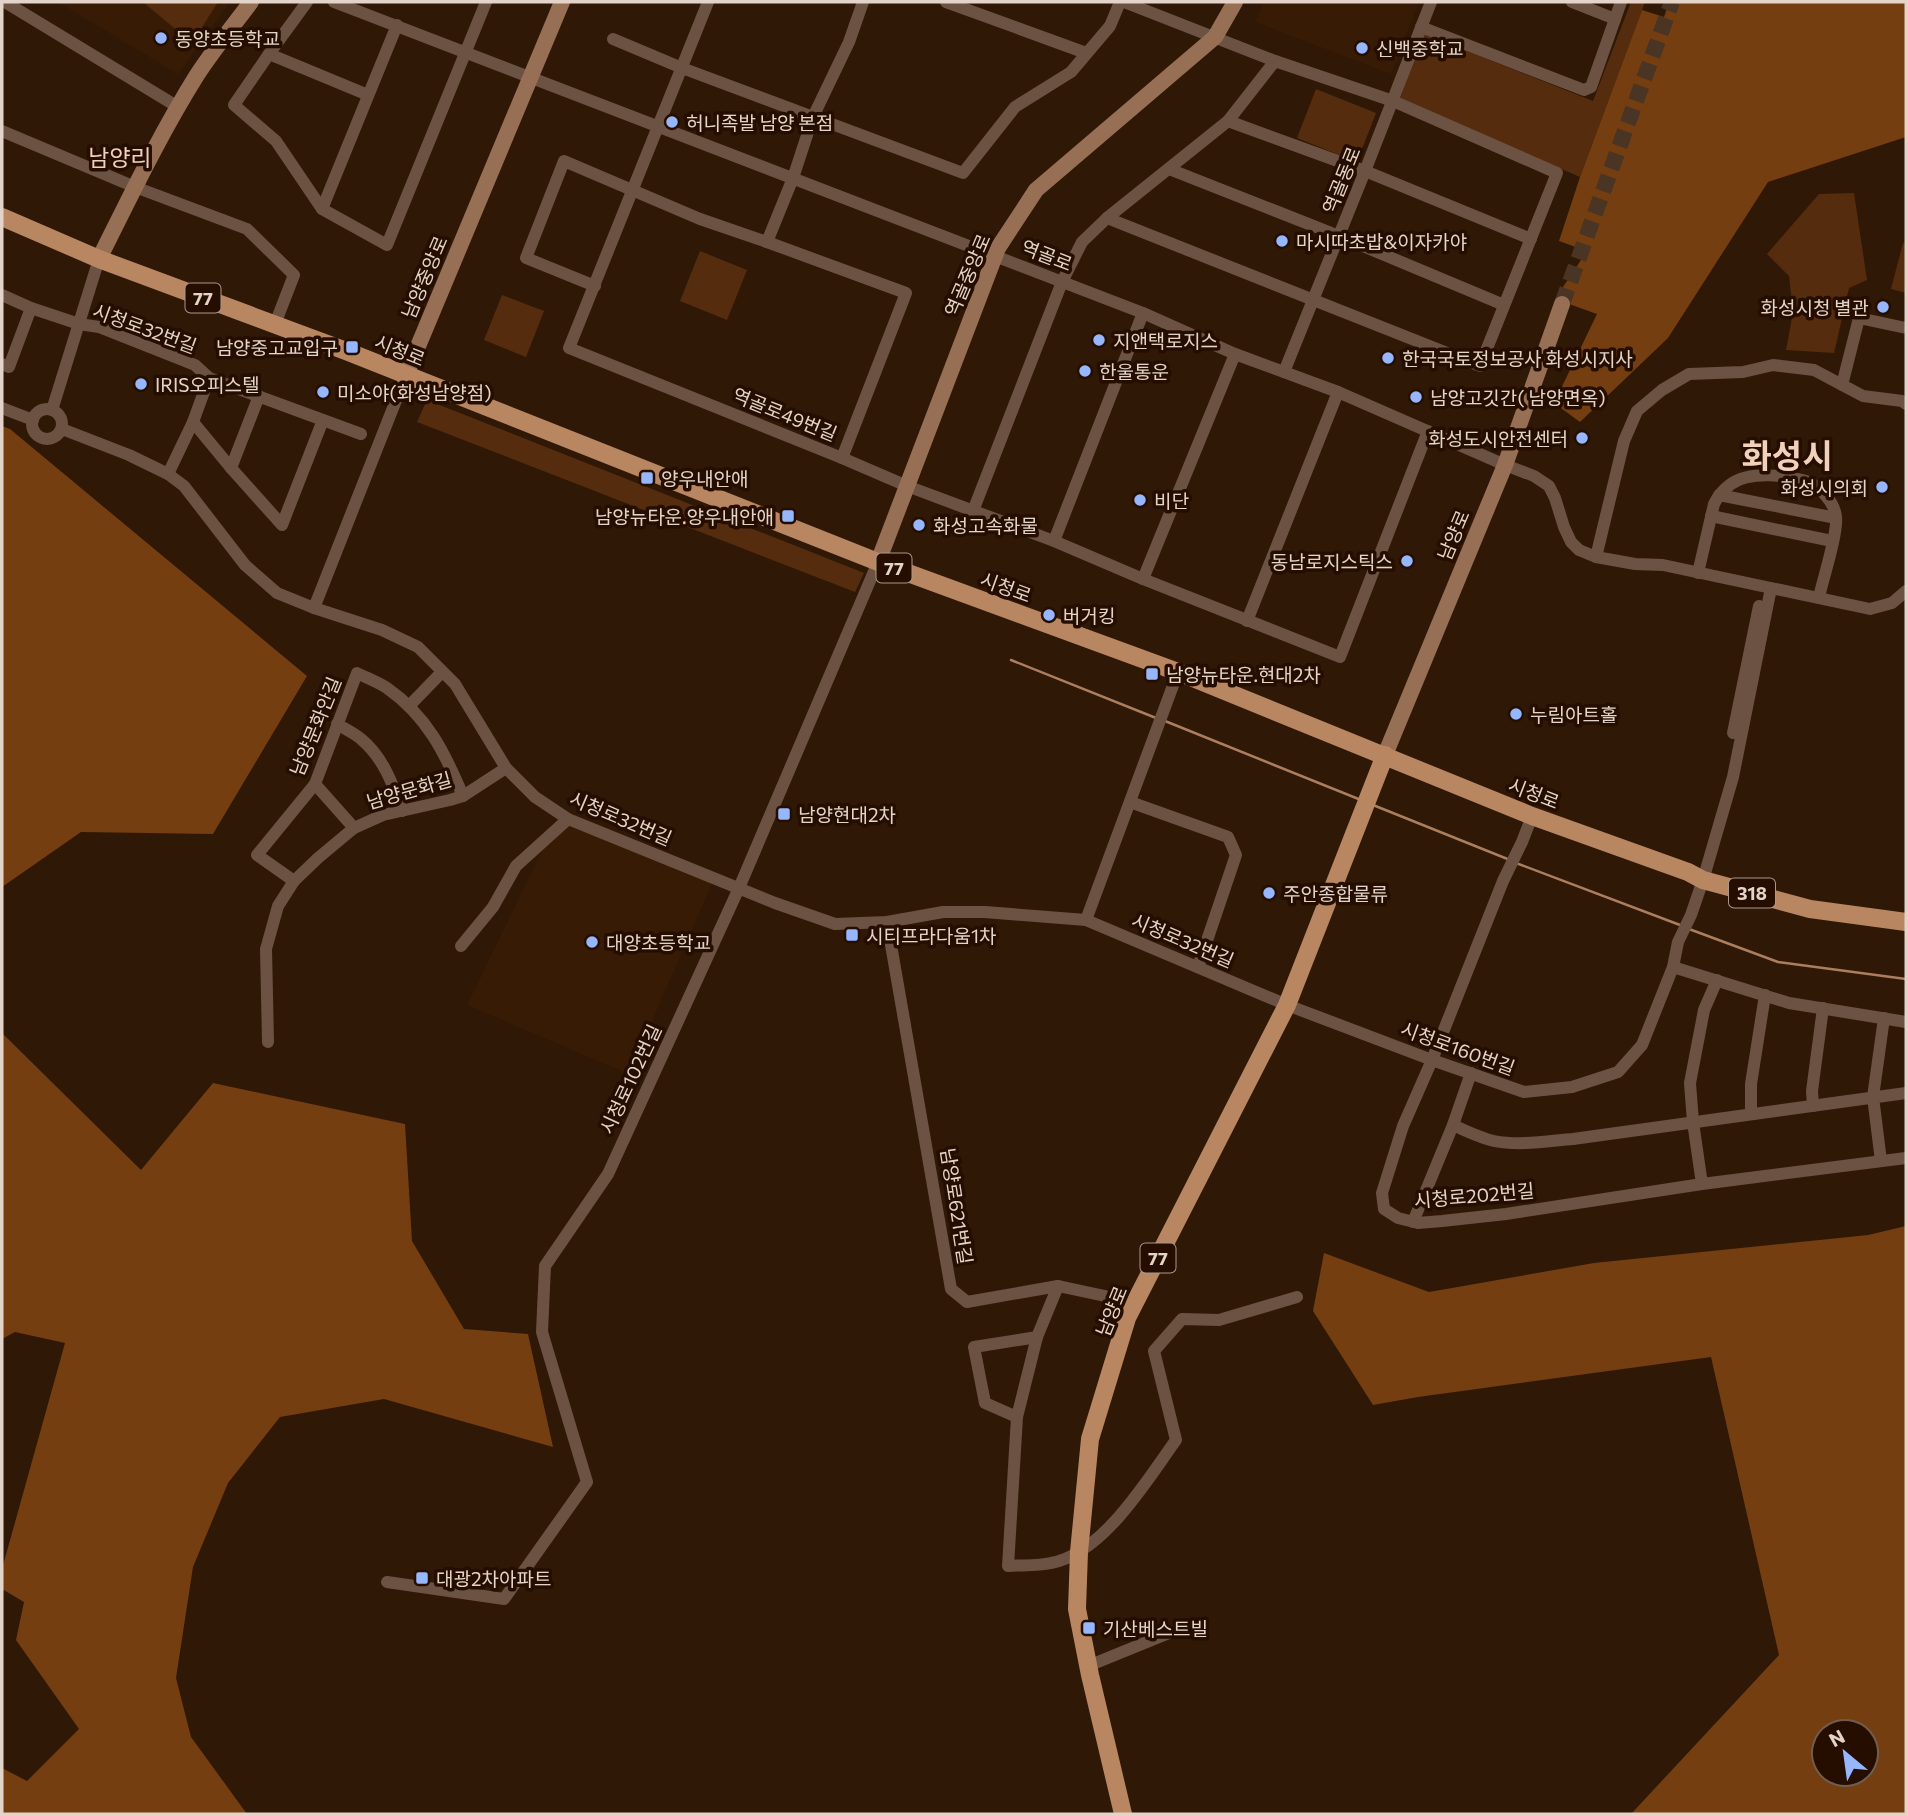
<svg xmlns="http://www.w3.org/2000/svg" width="1908" height="1816" font-family="Commissioner,'Noto Sans KR',sans-serif">
<style>
.built{fill:#381b04}
.green{fill:#552d0e}
.forest{fill:#743e10;fill-rule:evenodd}
.lines{fill:none;stroke-linecap:round;stroke-linejoin:round}
.stream{stroke:#ab7e5e;stroke-width:2.5}
.secondary-tunnel{stroke:#4a3423;stroke-width:16;stroke-dasharray:16 8;stroke-linecap:butt}
.street{stroke:#6b5242;stroke-width:12}
.secondary{stroke:#976f54;stroke-width:16}
.primary{stroke:#b98662;stroke-width:18}
.poi-dot{fill:#96b6fd;stroke:#250e00;stroke-width:2.5}
.labels{text-anchor:middle;dominant-baseline:central;stroke-width:7;stroke-linejoin:round;paint-order:stroke}
.shield{fill:#250e00;stroke:#aa988c;stroke-width:2}
.shield-label{font-size:18px;font-weight:bold;fill:#e3d3c8}
.poi-label{font-size:19px;fill:#e3d3c8;stroke:#250e00;text-anchor:start}
.street-label{font-size:19px;fill:#e3d3c8;stroke:#250e00}
.quarter-label{font-size:23px;fill:#f2d1bb;stroke:#250e00}
.town-label{font-size:33px;font-weight:bold;fill:#f2d1bb;stroke:#250e00}
</style>
<rect width="100%" height="100%" fill="#2f1806"/>
<!-- built -->
<g class="built">
<path d="M58,2H230L178,74Z"/>
<path d="M1264,2H1419L1391,74L1255,22Z"/>
<path d="M556,822L714,879L629,1074L467,1005Z"/>
</g>
<!-- green -->
<g class="green">
<path d="M143,2H218L192,43Z"/>
<path d="M1631,2H1645L1580,177L1400,99L1423,34L1593,101Z"/>
<path d="M1316,89L1376,113L1357,162L1297,138Z"/>
<path d="M1854,193L1867,280L1849,288L1834,353L1786,350L1793,312L1789,276L1767,254L1819,194Z"/>
<path d="M1903,243L1906,244V293L1891,289Z"/>
<path d="M700,251L747,270L727,320L680,301Z"/>
<path d="M502,295L544,311L526,357L484,340Z"/>
<path d="M427,400L864,573L855,592L417,422Z"/>
</g>
<!-- forest -->
<g class="forest">
<path d="M1669,2H1906V137L1768,182L1668,338L1580,422L1554,403L1597,314L1555,299L1587,251L1559,241L1580,177L1642,10L1664,17Z"/>
<path d="M2,426L10,429L307,676L213,834L81,832L2,887Z"/>
<path d="M2,1033L141,1170L213,1083L405,1124L412,1241L464,1329L528,1334L553,1447L384,1399L280,1417L228,1483L193,1567L176,1678L191,1737L247,1814H2V1768L27,1781L79,1729L16,1640L24,1602L2,1589V1569L65,1343L15,1332L2,1339Z"/>
<path d="M1906,1226V1814H1631L1779,1655L1711,1357L1418,1397L1373,1405L1313,1311L1324,1253L1429,1292L1594,1263L1868,1235ZM1866,1732V1774H1824V1732Z"/>
</g>
<g class="lines">
<!-- stream -->
<g class="stream">
<path d="M1011,660L1156,718"/>
<path d="M1165,721L1361,800"/>
<path d="M1373,805L1510,860"/>
<path d="M1516,863L1680,925"/>
<path d="M1689,929L1778,962L1906,979"/>
</g>
<!-- secondary-tunnel -->
<path class="secondary-tunnel" d="M1562,304L1672,2"/>
<!-- street -->
<g class="street">
<path d="M5,2L178,107"/>
<path d="M307,2L269,54L234,105L276,141L322,209L387,245L486,2"/>
<path d="M334,2L1143,313L1235,354L1338,392L1505,465L1534,476L1549,486L1555,498L1564,527L1571,542L1579,550L1596,557L1635,564L1663,565L1771,588"/>
<path d="M708,2L569,348L842,458L906,293L767,242L793,178L813,117L849,42L863,2"/>
<path d="M946,2L1086,53"/>
<path d="M1572,2L1615,19"/>
<path d="M1421,27L1584,90L1591,87L1621,2"/>
<path d="M613,39L682,68L963,173L1015,107L1071,72L1110,26L1120,2"/>
<path d="M269,54L368,95"/>
<path d="M1228,121L1365,171L1531,239"/>
<path d="M2,131L135,187L247,229L294,275L275,324"/>
<path d="M1169,169L1339,236L1504,305"/>
<path d="M322,209L397,25"/>
<path d="M1107,218L1480,366L1557,173L1393,101L1275,61L1124,2"/>
<path d="M595,286L526,258L564,161L700,219L767,242"/>
<path d="M2,295L31,308L79,324L99,327L195,365L209,378L361,434"/>
<path d="M2,364L9,367L31,308"/>
<path d="M1284,372L1365,171L1431,2"/>
<path d="M1842,385L1859,318L1906,328"/>
<path d="M2,408L33,420"/>
<circle cx="47" cy="424" r="15"/>
<path d="M52,410L99,259"/>
<path d="M193,422L231,468L282,525L323,420"/>
<path d="M62,429L129,455L168,474L184,486L245,565L277,593L314,608L382,630L418,647L455,684L506,768L535,797L568,819L775,903L835,924L887,922L943,912H985L1086,920L1287,1005L1432,1060L1524,1092L1572,1087L1618,1072L1642,1045L1673,967L1678,942L1691,915L1703,880L1733,777L1771,588L1870,609L1892,603L1906,591"/>
<path d="M842,458L907,486L1054,541L1143,579L1340,657L1428,431"/>
<path d="M231,468L259,396"/>
<path d="M168,474L193,422L209,378"/>
<path d="M1719,495L1836,518"/>
<path d="M973,511L1062,282L1082,242L1107,218L1228,121L1275,61"/>
<path d="M1711,516L1832,541"/>
<path d="M1054,541L1143,313"/>
<path d="M1596,557L1624,441L1637,411L1662,390L1689,374L1743,372L1773,365L1814,370L1863,396L1902,401L1906,404"/>
<path d="M1698,573L1714,504C1718,496 1724,489 1731,484C1749,471 1786,475 1806,481C1819,485 1835,503 1836,517C1838,533 1823,579 1819,597"/>
<path d="M1143,579L1235,354"/>
<path d="M314,608L406,375"/>
<path d="M1247,621L1338,392"/>
<path d="M409,706L442,672"/>
<path d="M337,724C345,729 354,733 361,739C383,757 393,784 402,811"/>
<path d="M1733,733L1759,606"/>
<path d="M315,784L354,828"/>
<path d="M1130,802L1228,837L1236,855L1198,967"/>
<path d="M1532,816L1522,842L1503,881L1432,1060L1403,1126L1382,1193L1384,1209L1398,1218L1418,1223L1442,1221L1506,1214L1702,1184L1906,1158"/>
<path d="M294,881L257,855L315,784L357,673C367,678 378,682 387,688C427,716 445,753 463,796"/>
<path d="M1086,920L1178,672"/>
<path d="M887,922L951,1289L967,1302L1058,1286L1037,1337L974,1347L985,1403L1017,1417L1008,1566C1022,1565 1038,1566 1051,1563C1103,1554 1147,1480 1176,1440L1154,1351L1182,1319L1219,1320L1297,1297"/>
<path d="M461,946L493,907L516,866L568,819"/>
<path d="M1673,967L1789,1003L1906,1022"/>
<path d="M268,1042L266,949L278,906L294,881L318,858L354,828L383,815L450,800L463,796L506,768"/>
<path d="M1813,1106L1812,1091L1823,1008"/>
<path d="M1751,1114V1084L1765,995"/>
<path d="M1453,1125C1466,1131 1480,1138 1494,1141C1520,1146 1548,1141 1573,1139L1906,1093"/>
<path d="M1881,1161L1873,1097L1884,1018"/>
<path d="M1702,1184L1693,1122L1690,1083L1704,1010L1717,980"/>
<path d="M1413,1222L1453,1125L1471,1073"/>
<path d="M1058,1286L1105,1296L1132,1308"/>
<path d="M1017,1417L1037,1337"/>
<path d="M387,1582L504,1599L587,1482L542,1332L545,1266L608,1174L739,888L878,562"/>
<path d="M1088,1666L1174,1631"/>
</g>
<!-- secondary -->
<g class="secondary">
<path d="M99,259C130,197 160,134 197,75C213,50 233,26 251,2"/>
<path d="M406,375L562,2"/>
<path d="M878,562L998,248L1036,190L1215,37L1235,2"/>
<path d="M1385,755L1505,465L1562,304"/>
</g>
<!-- primary -->
<g class="primary">
<path d="M2,217L99,259L346,351L878,562L1178,672L1532,816L1688,872L1703,880L1810,909L1906,922"/>
<path d="M1123,1814L1090,1675L1077,1609L1079,1552L1090,1439L1127,1318L1287,1005L1385,755"/>
</g>
</g>
<!-- markers -->
<g class="poi-dot">
<circle cx="161" cy="38" r="7"/>
<circle cx="1362" cy="48" r="7"/>
<circle cx="672" cy="122" r="7"/>
<circle cx="1282" cy="241" r="7"/>
<circle cx="1883" cy="307" r="7"/>
<circle cx="1099" cy="340" r="7"/>
<rect x="345" y="340" width="14" height="14" rx="3.5"/>
<circle cx="1388" cy="358" r="7"/>
<circle cx="1085" cy="371" r="7"/>
<circle cx="141" cy="384" r="7"/>
<circle cx="323" cy="392" r="7"/>
<circle cx="1416" cy="397" r="7"/>
<circle cx="1582" cy="438" r="7"/>
<rect x="640" y="471" width="14" height="14" rx="3.5"/>
<circle cx="1882" cy="487" r="7"/>
<circle cx="1140" cy="500" r="7"/>
<rect x="781" y="509" width="14" height="14" rx="3.5"/>
<circle cx="919" cy="525" r="7"/>
<circle cx="1407" cy="561" r="7"/>
<circle cx="1049" cy="615" r="7"/>
<rect x="1145" y="667" width="14" height="14" rx="3.5"/>
<circle cx="1516" cy="714" r="7"/>
<rect x="777" y="807" width="14" height="14" rx="3.5"/>
<circle cx="1269" cy="893" r="7"/>
<rect x="845" y="928" width="14" height="14" rx="3.5"/>
<circle cx="592" cy="942" r="7"/>
<rect x="415" y="1571" width="14" height="14" rx="3.5"/>
<rect x="1082" y="1621" width="14" height="14" rx="3.5"/>
</g>
<g class="labels">
<!-- shield labels -->
<g class="shield">
<rect x="185.5" y="283.5" width="35" height="29" rx="5"/>
<rect x="876.5" y="553.5" width="35" height="29" rx="5"/>
<rect x="1729" y="878.5" width="46" height="29" rx="5"/>
<rect x="1140.5" y="1243.5" width="35" height="29" rx="5"/>
</g>
<g class="shield-label">
<text x="203" y="298">77</text>
<text x="894" y="568">77</text>
<text x="1752" y="893">318</text>
<text x="1158" y="1258">77</text>
</g>
<!-- poi labels -->
<g class="poi-label">
<text x="175" y="38">동양초등학교</text>
<text x="1376" y="48">신백중학교</text>
<text x="686" y="122">허니족발 남양 본점</text>
<text x="1296" y="241">마시따초밥&amp;이자카야</text>
<text x="1869" y="307" text-anchor="end">화성시청 별관</text>
<text x="1113" y="340">지앤택로지스</text>
<text x="338" y="347" text-anchor="end">남양중고교입구</text>
<text x="1402" y="358">한국국토정보공사 화성시지사</text>
<text x="1099" y="371">한울통운</text>
<text x="155" y="384">IRIS오피스텔</text>
<text x="337" y="392">미소야(화성남양점)</text>
<text x="1430" y="397">남양고깃간( 남양면옥)</text>
<text x="1568" y="438" text-anchor="end">화성도시안전센터</text>
<text x="661" y="478">양우내안애</text>
<text x="1868" y="487" text-anchor="end">화성시의회</text>
<text x="1154" y="500">비단</text>
<text x="774" y="516" text-anchor="end">남양뉴타운.양우내안애</text>
<text x="933" y="525">화성고속화물</text>
<text x="1393" y="561" text-anchor="end">동남로지스틱스</text>
<text x="1063" y="615">버거킹</text>
<text x="1166" y="674">남양뉴타운.현대2차</text>
<text x="1530" y="714">누림아트홀</text>
<text x="798" y="814">남양현대2차</text>
<text x="1283" y="893">주안종합물류</text>
<text x="866" y="935">시티프라다움1차</text>
<text x="606" y="942">대양초등학교</text>
<text x="436" y="1578">대광2차아파트</text>
<text x="1103" y="1628">기산베스트빌</text>
</g>
<!-- street labels -->
<g class="street-label">
<text transform="translate(1341 180) rotate(-68)">역골동로</text>
<text transform="translate(1047 255) rotate(21)">역골로</text>
<text transform="translate(967 275) rotate(-67)">역골중앙로</text>
<text transform="translate(424 277) rotate(-67)">남양중앙로</text>
<text transform="translate(145 328) rotate(20)">시청로32번길</text>
<text transform="translate(400 350) rotate(22)">시청로</text>
<text transform="translate(785 414) rotate(22)">역골로49번길</text>
<text transform="translate(1453 535) rotate(-67)">남양로</text>
<text transform="translate(1006 587) rotate(20)">시청로</text>
<text transform="translate(315 726) rotate(-68)">남양문화안길</text>
<text transform="translate(409 790) rotate(-16)">남양문화길</text>
<text transform="translate(1534 793) rotate(21)">시청로</text>
<text transform="translate(621 818) rotate(23)">시청로32번길</text>
<text transform="translate(1183 940) rotate(23)">시청로32번길</text>
<text transform="translate(1458 1048) rotate(20)">시청로160번길</text>
<text transform="translate(630 1079) rotate(-65)">시청로102번길</text>
<text transform="translate(1474 1195) rotate(-5)">시청로202번길</text>
<text transform="translate(957 1206) rotate(81)">남양로621번길</text>
<text transform="translate(1111 1311) rotate(-68)">남양로</text>
</g>
<!-- quarter labels -->
<g class="quarter-label">
<text x="120" y="157">남양리</text>
</g>
<!-- town labels -->
<g class="town-label">
<text x="1787" y="454">화성시</text>
</g>
</g>
<!-- border -->
<rect width="1908" height="1816" fill="none" stroke="#e3d3c8" stroke-width="7"/>
<!-- north arrow -->
<g transform="translate(1845 1753) rotate(331)"><circle r="33" fill="#250e00" stroke="#715d50" stroke-width="2"/>
<path d="M0-5L12 26L0 18L-12 26Z" fill="#96b6fd"/>
<text y="-10" font-size="19" font-weight="bold" text-anchor="middle" fill="#e3d3c8">N</text>
</g>
</svg>
